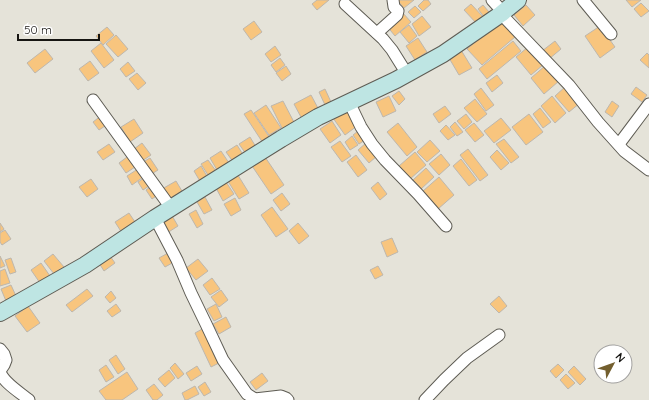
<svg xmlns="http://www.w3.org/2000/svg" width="649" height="400" font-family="Quicksand,sans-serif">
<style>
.building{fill:#f8c57e;stroke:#bdb7ae}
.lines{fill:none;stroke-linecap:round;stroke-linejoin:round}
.street-casing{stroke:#5e5c54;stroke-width:13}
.secondary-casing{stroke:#5e5c54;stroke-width:18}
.street{stroke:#fff;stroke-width:11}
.secondary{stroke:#bee5e3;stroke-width:16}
</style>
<rect width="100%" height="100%" fill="#e5e3d9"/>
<!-- building -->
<g class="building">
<path d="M317,0H329L317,10L312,4Z"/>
<path d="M397,0H414L404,8Z"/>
<path d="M424,0H428L431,4L423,11L418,6Z"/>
<path d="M626,0H641L632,7Z"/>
<path d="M641,3L649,11L641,17L634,9Z"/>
<path d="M471,4L485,19L478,25L464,10Z"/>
<path d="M483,5L489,12L484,17L478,9Z"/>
<path d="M526,5L535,15L523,26L514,15Z"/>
<path d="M415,6L421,12L414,18L408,12Z"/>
<path d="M402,12L411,22L395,36L386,25Z"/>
<path d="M422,16L431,27L419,36L412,24Z"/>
<path d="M501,20L515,37L482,65L467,49Z"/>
<path d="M254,21L262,32L251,40L243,29Z"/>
<path d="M409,25L417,36L409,43L400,32Z"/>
<path d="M600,26L615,47L600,58L585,36Z"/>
<path d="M107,27L114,35L103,45L96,36Z"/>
<path d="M116,35L128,49L118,57L106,44Z"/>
<path d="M418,38L427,52L415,60L406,46Z"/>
<path d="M513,41L521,51L487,79L479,69Z"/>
<path d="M555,41L561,49L549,59L542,51Z"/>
<path d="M101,43L114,60L104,68L91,51Z"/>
<path d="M275,46L281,55L271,62L265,54Z"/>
<path d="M528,47L543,65L531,75L516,57Z"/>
<path d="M45,49L53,59L35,73L27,63Z"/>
<path d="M461,50L472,68L459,75L449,58Z"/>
<path d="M647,53L649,55V68L640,60Z"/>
<path d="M280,58L285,65L276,72L271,65Z"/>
<path d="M90,61L99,73L88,81L79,69Z"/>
<path d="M128,62L135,71L126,77L120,69Z"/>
<path d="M546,65L559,81L544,94L531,78Z"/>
<path d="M286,66L291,74L282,81L276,73Z"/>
<path d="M137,73L146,83L138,90L129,79Z"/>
<path d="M497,75L503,83L492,92L486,83Z"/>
<path d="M566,86L580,103L569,112L555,96Z"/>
<path d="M636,87L647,95L642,102L631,94Z"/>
<path d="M481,88L494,105L486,111L474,94Z"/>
<path d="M325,89L331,102L325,105L319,92Z"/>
<path d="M399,91L405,99L399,105L392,96Z"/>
<path d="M311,95L319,110L302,119L294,104Z"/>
<path d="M389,96L396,111L383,117L376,102Z"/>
<path d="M552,96L566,113L555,123L541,106Z"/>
<path d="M475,99L487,114L477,122L464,108Z"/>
<path d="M283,101L296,126L284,132L271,106Z"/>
<path d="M612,101L619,106L612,117L605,112Z"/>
<path d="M266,105L281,128L269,135L254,113Z"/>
<path d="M445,106L451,114L439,123L433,114Z"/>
<path d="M540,108L551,122L543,128L533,114Z"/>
<path d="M345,109L357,126L345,135L333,118Z"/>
<path d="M251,110L270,138L263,143L244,114Z"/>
<path d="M466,114L472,122L464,129L457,121Z"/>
<path d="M529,114L543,132L526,145L512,127Z"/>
<path d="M102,115L108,124L99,130L93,122Z"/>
<path d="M501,118L511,130L494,143L484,131Z"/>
<path d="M134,119L143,133L130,142L121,127Z"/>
<path d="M332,121L341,135L330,143L320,129Z"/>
<path d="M455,122L463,132L457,136L450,127Z"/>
<path d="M398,123L417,147L407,156L387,132Z"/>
<path d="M474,123L484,135L475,142L465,130Z"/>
<path d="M446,125L455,135L448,140L440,131Z"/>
<path d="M358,131L365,140L359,144L353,135Z"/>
<path d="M352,136L358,145L350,150L345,142Z"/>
<path d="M250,137L256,147L246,154L239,144Z"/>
<path d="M504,139L519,157L511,163L496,144Z"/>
<path d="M430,140L440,151L427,162L417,152Z"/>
<path d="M340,141L351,156L342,162L331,147Z"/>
<path d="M142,143L151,155L142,161L134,149Z"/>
<path d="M366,143L377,156L369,163L358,150Z"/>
<path d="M109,144L115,152L103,160L97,152Z"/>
<path d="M237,145L244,156L234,163L226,152Z"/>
<path d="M468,149L488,175L480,181L460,155Z"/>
<path d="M497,150L509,163L501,170L490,157Z"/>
<path d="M221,151L229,163L217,170L210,158Z"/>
<path d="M415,152L426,165L410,179L399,166Z"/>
<path d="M131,154L138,165L126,173L119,163Z"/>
<path d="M263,154L284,185L271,194L250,163Z"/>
<path d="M441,154L450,165L439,175L429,164Z"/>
<path d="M356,155L367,170L358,177L347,162Z"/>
<path d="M150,158L158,170L150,175L143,162Z"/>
<path d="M461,159L477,180L469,186L453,166Z"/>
<path d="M208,160L216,171L208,175L201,164Z"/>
<path d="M201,166L208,178L201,183L194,171Z"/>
<path d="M141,167L146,175L132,185L127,176Z"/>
<path d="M426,168L434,177L421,189L413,180Z"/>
<path d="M236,172L249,193L239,199L226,178Z"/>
<path d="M147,176L152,184L143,190L138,182Z"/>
<path d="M439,177L454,195L438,209L423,191Z"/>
<path d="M91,179L98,189L87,197L79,187Z"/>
<path d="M176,181L182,191L168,200L162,189Z"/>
<path d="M226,182L234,194L223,201L216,188Z"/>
<path d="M378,182L387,194L380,200L371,188Z"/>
<path d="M153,185L159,194L152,199L146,190Z"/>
<path d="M282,193L290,204L281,211L273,200Z"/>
<path d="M205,197L212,210L204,214L197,202Z"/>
<path d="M235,198L241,210L231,216L224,204Z"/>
<path d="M272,207L288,229L276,237L261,215Z"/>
<path d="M196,210L203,224L197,228L189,214Z"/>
<path d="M129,213L137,225L122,233L115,222Z"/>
<path d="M171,214L178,226L167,233L160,221Z"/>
<path d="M0,223L4,229L0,232Z"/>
<path d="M298,223L309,236L299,244L289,231Z"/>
<path d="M5,230L11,239L2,245L0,242V233Z"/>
<path d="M392,238L398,252L387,257L381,242Z"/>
<path d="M168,253L174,262L165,267L159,258Z"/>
<path d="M53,254L64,267L54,274L44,261Z"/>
<path d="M0,256L5,266L0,268Z"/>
<path d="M110,256L115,263L104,271L99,263Z"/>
<path d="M11,258L16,272L10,274L5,260Z"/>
<path d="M198,259L208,271L196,280L186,268Z"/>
<path d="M41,263L50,276L40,283L31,270Z"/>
<path d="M378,266L383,275L375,279L370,270Z"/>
<path d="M5,269L10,283L0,286V271Z"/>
<path d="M212,278L220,289L210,295L203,285Z"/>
<path d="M11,285L16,296L6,301L1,289Z"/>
<path d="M87,289L93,296L72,312L66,305Z"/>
<path d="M221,290L228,300L219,307L211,297Z"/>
<path d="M111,291L116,298L110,303L105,297Z"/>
<path d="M499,296L507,306L499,313L490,304Z"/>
<path d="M116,304L121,311L112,317L107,311Z"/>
<path d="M216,304L222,317L214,321L207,309Z"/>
<path d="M28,306L40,323L27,332L15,316Z"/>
<path d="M226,317L231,327L219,334L213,324Z"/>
<path d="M204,328L221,362L211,367L195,333Z"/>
<path d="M116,355L125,369L118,374L109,360Z"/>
<path d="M175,363L184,374L178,379L170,368Z"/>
<path d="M558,364L564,370L556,378L550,371Z"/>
<path d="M106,365L114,377L106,382L99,370Z"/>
<path d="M197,366L202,374L191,381L186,373Z"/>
<path d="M574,366L586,379L580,385L568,372Z"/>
<path d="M169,370L175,378L165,387L158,379Z"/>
<path d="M127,372L138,389L122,400H106L99,391Z"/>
<path d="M262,373L268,381L256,390L250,382Z"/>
<path d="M566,374L575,383L568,389L560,380Z"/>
<path d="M205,382L211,392L204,396L198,387Z"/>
<path d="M154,384L163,395L157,400H153L146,390Z"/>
<path d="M195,386L199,394L187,400H185L182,393Z"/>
</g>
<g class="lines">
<defs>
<g id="street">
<path d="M492,0L503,12"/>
<path d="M583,0L611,34"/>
<path d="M345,4L383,39L392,50L407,74"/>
<path d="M501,14L569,85L598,122L624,151L649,170"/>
<path d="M377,33L397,15L398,11L394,7L393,0"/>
<path d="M93,100L171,208"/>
<path d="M349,102L361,127L372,144L385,160L418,194L446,226"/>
<path d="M619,144L649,104"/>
<path d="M155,218L177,260L191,293L206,324L223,360L247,394L255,399L281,396L286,398L288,400"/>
<path d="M0,349L4,354L6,360L4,365L0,371C2,382 21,393 29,400"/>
<path d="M425,400L444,380L467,358L499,335"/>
</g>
<path id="secondary" d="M0,313L85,265L155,218L281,139L318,117L396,80L443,54L501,14L518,0"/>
</defs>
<!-- street casing -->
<use href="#street" class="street-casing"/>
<!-- secondary casing -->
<use href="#secondary" class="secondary-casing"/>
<!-- street -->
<use href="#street" class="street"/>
<!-- secondary -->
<use href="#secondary" class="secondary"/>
</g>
<!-- north arrow -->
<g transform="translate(613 364) rotate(49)"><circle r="19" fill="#ffffff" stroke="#a2a1a0"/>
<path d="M0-3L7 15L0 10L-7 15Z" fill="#735f2e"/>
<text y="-6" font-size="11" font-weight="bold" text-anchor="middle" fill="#161512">N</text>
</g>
<!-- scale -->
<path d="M18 34v6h81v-6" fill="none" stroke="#161512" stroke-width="2"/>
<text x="24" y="34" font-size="12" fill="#161512" stroke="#ffffff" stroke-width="3" paint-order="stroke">50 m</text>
</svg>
